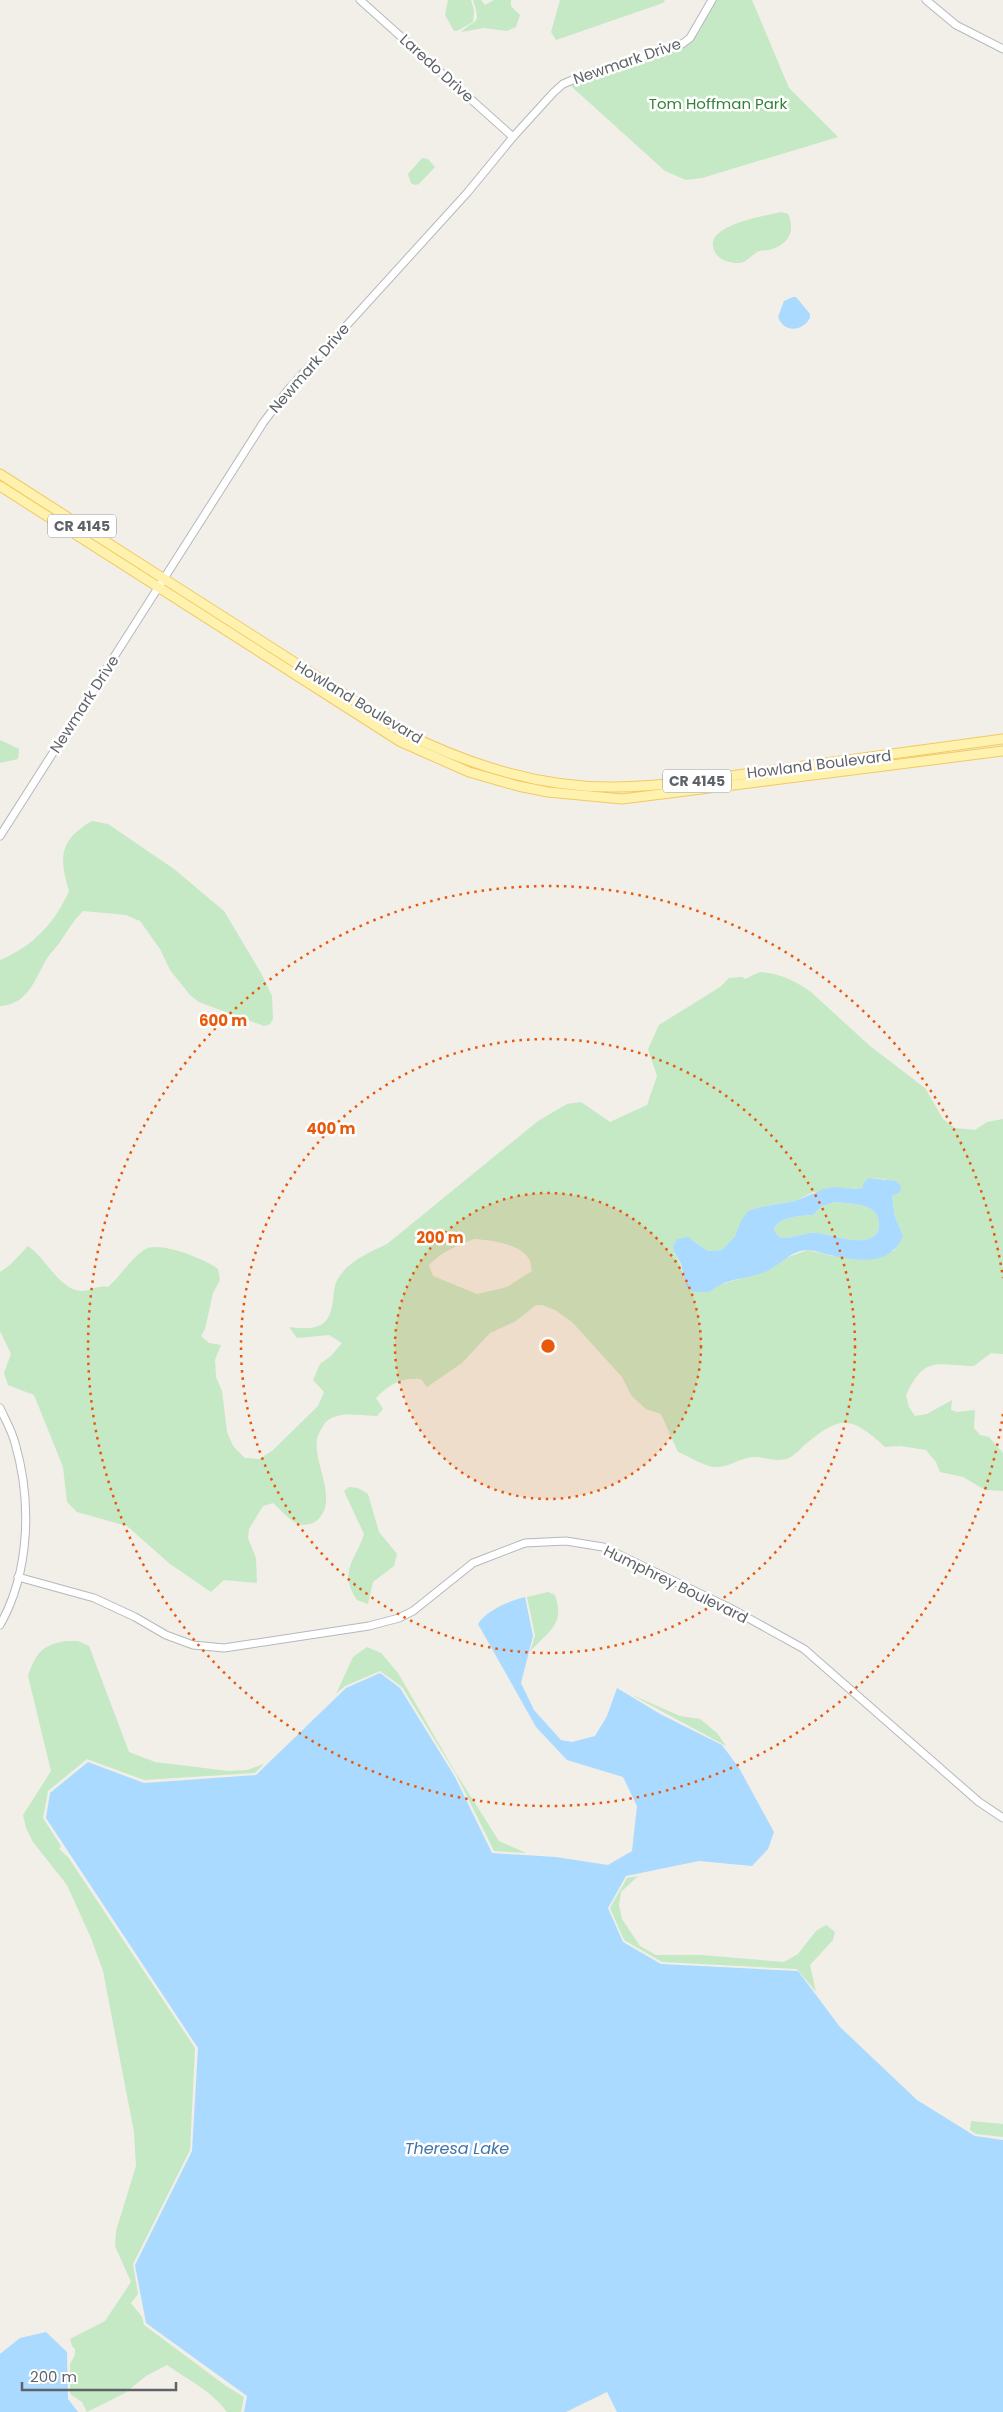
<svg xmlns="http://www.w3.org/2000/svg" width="1003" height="2412" font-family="Poppins,sans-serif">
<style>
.green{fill:#c5e8c5;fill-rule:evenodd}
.water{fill:#aadaff;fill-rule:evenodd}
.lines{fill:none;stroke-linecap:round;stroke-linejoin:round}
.tertiary-casing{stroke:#b5b8bc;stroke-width:9}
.primary-casing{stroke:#f2c960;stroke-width:11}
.tertiary{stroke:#fff;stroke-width:7}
.primary{stroke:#fff2af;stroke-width:9}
.ring{fill:none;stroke:#e8590c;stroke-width:2.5;stroke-dasharray:2.5 5}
.labels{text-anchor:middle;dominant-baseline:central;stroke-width:5;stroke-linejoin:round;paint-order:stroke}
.shield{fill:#fff;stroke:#8f9295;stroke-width:1}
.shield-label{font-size:14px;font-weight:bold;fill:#5f6368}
.street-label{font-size:15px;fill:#5f6368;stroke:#fff}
.park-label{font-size:15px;fill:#348238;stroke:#fff}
.water-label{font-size:16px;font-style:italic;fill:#4174aa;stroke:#fff}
.centre{fill:#e8590c;stroke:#fff;stroke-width:2.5}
.ring-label{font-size:15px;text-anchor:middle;font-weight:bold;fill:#e8590c;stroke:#fff;stroke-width:5;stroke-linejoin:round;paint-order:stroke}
</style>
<rect width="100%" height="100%" fill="#f1efe8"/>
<!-- green -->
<g class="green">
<path d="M448,0H471L474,11L473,22L457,31H454L445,15Z"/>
<path d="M473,0H481L485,5L494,0H511V6L520,15L516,27L507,31L484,28L461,32C475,18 482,27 473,0Z"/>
<path d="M560,0H665L663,3L556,40L551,32Z"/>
<path d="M715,0H752L789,88L838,137L702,178L686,180L665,171L572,87V84L589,76L680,48Z"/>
<path d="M422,158L428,159L435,167L419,184L415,185L411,183L408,174Z"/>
<path d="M781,212L788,214C796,232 788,245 769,250C765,251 761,250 757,252C751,256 746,263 738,263C729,263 719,260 715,252C700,225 766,216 781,212Z"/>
<path d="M0,740L19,749L18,759L0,763Z"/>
<path d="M92,821L108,824L174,869L224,911L261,973L272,996L273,1019L270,1024L264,1026L199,1002L190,995L170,970L160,949L140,921L126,915L83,911C73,921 68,930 60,942C56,948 50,953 46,960C34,981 28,1004 0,1006V960C32,947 55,923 69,891C59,858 59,840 92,821Z"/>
<path d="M760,972C779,973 796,981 811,992L870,1046L925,1088L943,1119L955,1128L975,1130L987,1122L1003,1119V1354L991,1353L974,1366C935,1365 925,1355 906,1395L909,1407L915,1416L927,1414L952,1400L951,1410L957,1412L975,1410L974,1428L980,1435L989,1437L1003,1453V1491L985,1490L963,1477L940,1472L936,1462L926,1450L900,1446L885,1447C852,1417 842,1414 807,1443C802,1447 795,1455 789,1458C775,1464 761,1454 747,1458C736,1461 726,1468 714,1467C703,1466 689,1456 678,1452L661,1414L646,1409L639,1403L631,1395L622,1377L572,1322L555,1310L542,1305H536L516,1321L490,1333L462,1363L430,1385L427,1387L421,1379C402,1377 389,1384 376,1398L383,1409L377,1416C362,1416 337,1410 325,1423C322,1428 317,1435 317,1440C313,1465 341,1502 315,1522C310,1525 302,1526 296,1523C288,1519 280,1509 273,1503L263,1506L249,1529L248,1538L256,1558L257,1583L224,1580L211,1592L170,1564L127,1526L77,1512L67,1502L63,1467L34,1395L8,1385L4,1373L11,1354L0,1331V1272L10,1265L28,1246C45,1257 60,1291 82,1291C91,1291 98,1285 108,1287C120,1277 135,1253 148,1248C164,1243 205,1259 218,1269L220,1280L213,1293L205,1329L201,1336L209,1343L221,1345L215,1360L216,1377L222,1391L227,1432L233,1446L245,1458L259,1459L272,1451L318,1406L324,1392L313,1380L320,1364L331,1356L342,1343L329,1335L297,1338L289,1327C313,1330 330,1330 333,1300C334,1292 334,1284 339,1277C349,1261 370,1252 387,1244L538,1121L567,1104L581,1102L610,1122L647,1105L657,1076L648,1049L659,1025L720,987L729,978L742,977L745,979ZM869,1178L885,1179L896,1193L892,1196L895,1217L903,1235L894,1251L832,1256L808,1250L783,1259L771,1269L716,1286L710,1292L686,1286L680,1264L674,1251L693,1240L708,1251L722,1250L735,1236L748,1211L760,1207L795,1201L813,1192L863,1188ZM474,1239C491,1240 520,1244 529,1259C531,1262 531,1268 532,1271L507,1287L477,1294L433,1276L429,1265C442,1251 457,1246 474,1239Z"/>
<path d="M835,1202C850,1204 877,1202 879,1222C879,1227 879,1233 874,1236C860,1246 833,1235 818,1233C806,1231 792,1240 780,1237C776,1235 775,1231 774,1228C782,1216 800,1216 813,1215L822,1206Z"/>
<path d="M349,1487L358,1488L368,1494L379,1532L397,1554L394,1566L373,1582L368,1604L357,1600C338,1571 355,1562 364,1534L344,1491Z"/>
<path d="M548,1592L555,1595C566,1626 547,1631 530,1652L535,1635L527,1597Z"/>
<path d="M65,1641H78L89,1646L129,1752L155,1762L228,1771L247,1770L264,1764L255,1773L144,1780L87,1759L48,1791L43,1818L61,1846L59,1849L68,1857L195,2048L190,2150L133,2264L138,2294L131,2303L142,2317L144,2325L226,2386L244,2397L241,2412H227C212,2391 188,2380 167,2365L146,2376L125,2393L87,2412L82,2402L70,2394V2364L75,2355V2349L72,2346L70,2339L105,2321L131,2282L115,2246L116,2231L136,2166L134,2132L103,1971L91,1938L67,1885L33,1842L26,1828L23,1815L51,1771L28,1676C36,1653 41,1646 65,1641Z"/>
<path d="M367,1647L381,1653L398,1673L454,1770L499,1841L526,1853L494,1851L457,1776L402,1687L380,1671L345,1686L336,1694L353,1657Z"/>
<path d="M630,1694L680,1716L700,1719L717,1733L726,1746Z"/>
<path d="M638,1876L621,1892L619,1905L622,1919L640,1946L656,1955H701L784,1962L798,1954L816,1931L826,1925L835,1932L833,1940L810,1965L816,1992L797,1969L662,1962L624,1940L610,1908L627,1878Z"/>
<path d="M971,2121L1003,2124V2137L976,2134L970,2130Z"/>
</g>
<!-- water -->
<g class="water">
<path d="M793,297H796L810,314V318C802,332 784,333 778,317L784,301Z"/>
<path d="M869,1178L896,1181L901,1186L900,1192L892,1196L895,1217L903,1235C892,1267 857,1261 830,1255C823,1254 815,1250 808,1250C791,1250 779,1266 767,1271C748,1280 726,1277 710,1292H695L690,1290L686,1286L681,1264L674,1251L673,1246L677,1239L688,1237L708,1251L722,1250L735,1236L741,1221L748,1211L760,1207L795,1201L824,1189L837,1187L854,1189L863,1188V1184ZM835,1202C850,1204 877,1202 879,1222C879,1227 879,1233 874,1236C860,1246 833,1235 818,1233C806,1231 792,1240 780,1237C776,1235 775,1231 774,1228C782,1216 800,1216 813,1215L822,1206Z"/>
<path d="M525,1597L533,1636L521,1683L534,1710L561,1740L572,1742L595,1736L607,1716L617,1688L660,1714L722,1745L739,1768L774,1832L768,1849L752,1866L699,1861L626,1876L608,1908L623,1942L661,1964L798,1971L840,2027L917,2100L975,2136L1003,2140V2412H617L607,2392L566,2412H244L247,2396L146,2323L135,2265L192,2151L198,2048L46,1818L50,1793L88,1762L144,1783L256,1775L346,1688L380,1673L400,1688L455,1777L492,1853L556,1857L608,1865L632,1851L637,1806L623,1777L567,1760L536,1727L478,1624C485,1611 511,1600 525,1597Z"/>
<path d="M46,2332L67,2352L68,2399L78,2412H0V2354L20,2338Z"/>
</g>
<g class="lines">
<defs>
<g id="tertiary">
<path d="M360,0L513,137"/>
<path d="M926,0L956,25L1003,49"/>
<path d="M0,836L263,423L287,391L467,193L513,137L553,93L563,84L587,74L682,44L690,38L712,0"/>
<path d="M0,1408C5,1419 12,1431 15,1443C32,1501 30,1572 0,1625"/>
<path d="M18,1577L94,1598L135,1617L166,1635L193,1645L224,1648L369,1626L399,1618L413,1611L473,1563L525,1543L566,1541L603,1547L730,1608L804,1649L979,1802L1003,1818"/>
</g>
<g id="primary">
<path d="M0,474L405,733C471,766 541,788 616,787C669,786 721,777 774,770C850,760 927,749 1003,739"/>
<path d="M0,486L401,742L469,772L518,786L548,792L622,799L1003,751"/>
</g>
</defs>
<!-- tertiary casing -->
<use href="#tertiary" class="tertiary-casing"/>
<!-- primary casing -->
<use href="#primary" class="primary-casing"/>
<!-- tertiary -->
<use href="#tertiary" class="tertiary"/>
<!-- primary -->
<use href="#primary" class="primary"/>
</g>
<!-- distance rings -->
<circle cx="548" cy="1346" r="153" fill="#e8590c" fill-opacity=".12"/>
<g class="ring">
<circle cx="548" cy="1346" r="153"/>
<circle cx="548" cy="1346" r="307"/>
<path d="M1003 1414A460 460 0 1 1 1003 1278"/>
</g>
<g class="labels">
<!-- shield labels -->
<g class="shield">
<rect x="48" y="514.5" width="68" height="23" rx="4"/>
<rect x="663" y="769.5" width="68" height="23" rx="4"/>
</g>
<g class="shield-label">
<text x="82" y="526">CR 4145</text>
<text x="697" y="781">CR 4145</text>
</g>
<!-- street labels -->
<g class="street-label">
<text transform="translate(627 61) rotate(-19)">Newmark Drive</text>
<text transform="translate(437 68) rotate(42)">Laredo Drive</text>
<text transform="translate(309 368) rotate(-49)">Newmark Drive</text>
<text transform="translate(359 702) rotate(31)">Howland Boulevard</text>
<text transform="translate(84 704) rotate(-57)">Newmark Drive</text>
<text transform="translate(819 764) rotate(-7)">Howland Boulevard</text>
<text transform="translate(676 1584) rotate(26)">Humphrey Boulevard</text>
</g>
<!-- park labels -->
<g class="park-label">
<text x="718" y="103">Tom Hoffman Park</text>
</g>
<!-- water labels -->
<g class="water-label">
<text x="457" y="2148">Theresa Lake</text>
</g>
</g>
<circle cx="548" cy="1346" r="8" class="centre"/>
<g class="ring-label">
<text x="223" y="1026">600 m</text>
<text x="331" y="1134">400 m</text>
<text x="440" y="1243">200 m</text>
</g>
<!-- scale -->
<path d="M22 2382v8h154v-8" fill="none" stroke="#5f6368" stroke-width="2.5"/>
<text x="30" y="2382" font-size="15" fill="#5f6368" stroke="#ffffff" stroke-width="4" paint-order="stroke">200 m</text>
</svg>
